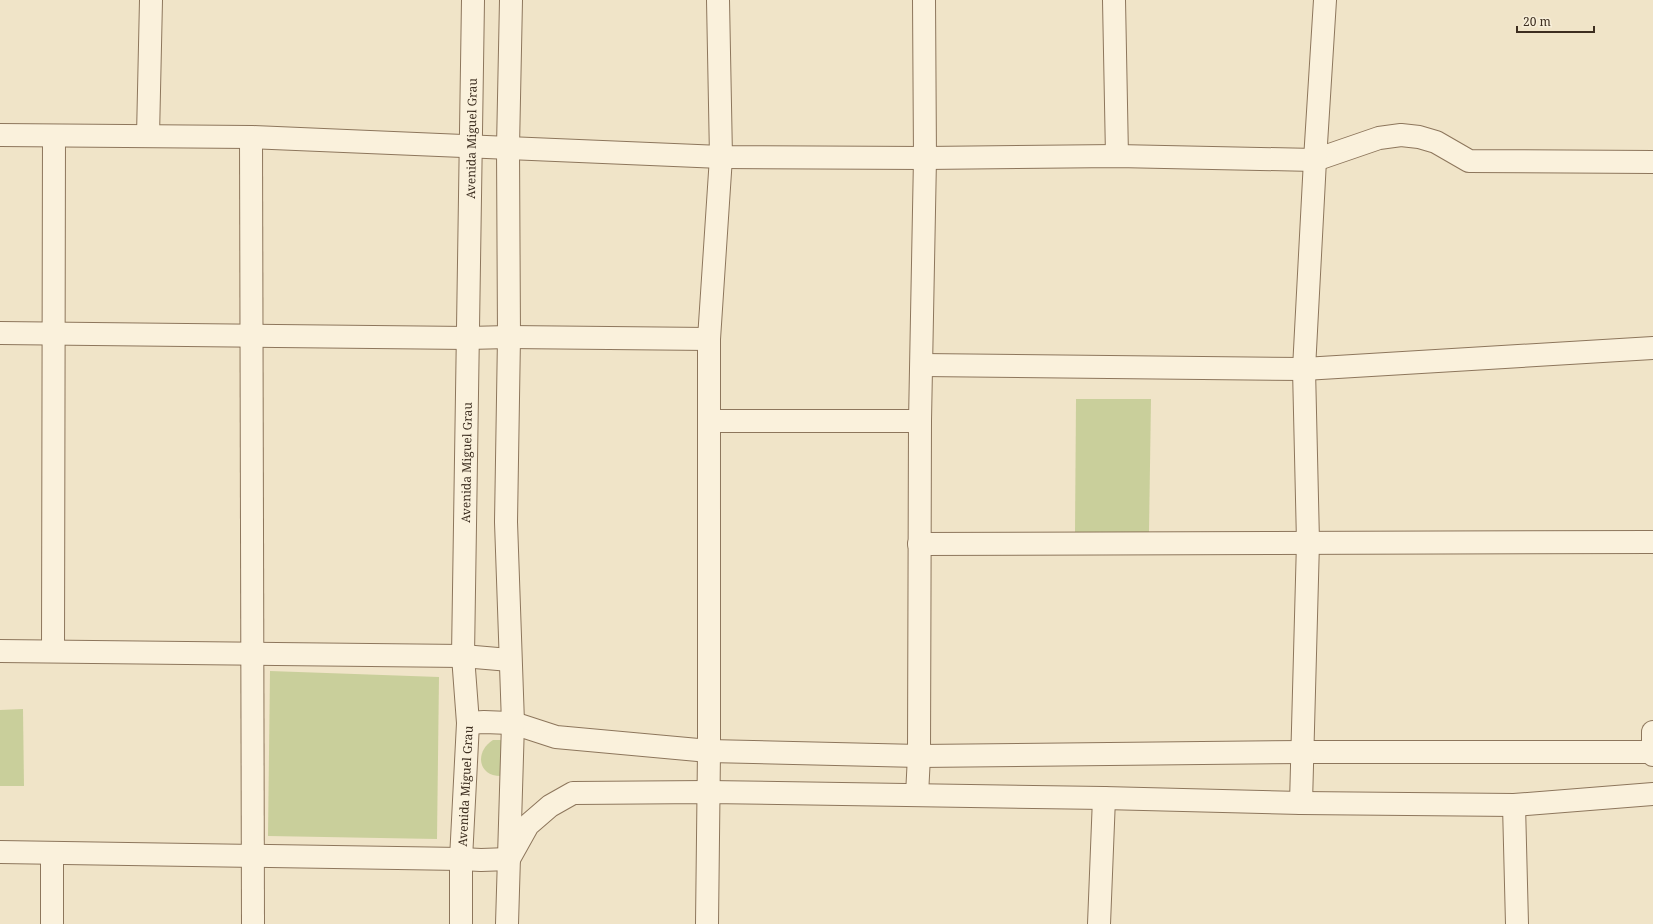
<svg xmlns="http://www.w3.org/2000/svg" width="1653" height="924" font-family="'Noto Serif',serif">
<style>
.green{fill:#c9cf9b}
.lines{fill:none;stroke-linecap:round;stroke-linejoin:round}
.minor-casing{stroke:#8d765c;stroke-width:24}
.minor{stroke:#faf1dc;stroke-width:22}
.labels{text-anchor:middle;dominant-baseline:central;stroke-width:4;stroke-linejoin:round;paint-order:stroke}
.street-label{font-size:12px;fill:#3d2e20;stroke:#f7eed8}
</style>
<rect width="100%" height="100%" fill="#f0e4c8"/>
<!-- green -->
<g class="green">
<path d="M1076,399H1151L1149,532H1075Z"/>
<path d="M270,671L439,677L437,839L268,836Z"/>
<path d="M23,709L24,786H0V710Z"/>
<path d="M493,740H500L508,742L502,776C478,777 474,752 493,740Z"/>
</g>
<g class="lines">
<defs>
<g id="minor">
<path d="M1114,0L1117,156"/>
<path d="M0,135L251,137L721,157L925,158L1117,156L1315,160L1379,138L1401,135L1419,137L1436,142L1469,161L1653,162"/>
<path d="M148,136L151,0"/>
<path d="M251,137L253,924"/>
<path d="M0,333L468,338L509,337L709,339"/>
<path d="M922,365L1304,369L1653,348"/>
<path d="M709,421H920"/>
<path d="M919,544L1653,542"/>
<path d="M0,651L463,656L510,660"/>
<path d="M53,651L54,136"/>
<path d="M468,723L484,722L513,723L556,737L709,751L919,756L1303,752H1653"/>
<path d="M1653,732V755"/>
<path d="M917,795L919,756L920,421L925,158L924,0"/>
<path d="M1301,803L1308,542L1304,369L1315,160L1325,0"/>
<path d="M1514,805L1517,924"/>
<path d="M0,852L461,859L481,860L509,859L528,825L550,806L573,793L708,792L1104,798L1301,803L1514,805L1653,794"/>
<path d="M52,924V853"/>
<path id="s1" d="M461,924V859L468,723L463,656L473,0"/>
<path d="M507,924L513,723L506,522L509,337L508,147L511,0"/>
<path d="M707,924L709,751V339L721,157L718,0"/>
<path d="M1099,924L1104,798"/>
</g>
</defs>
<!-- minor casing -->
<use href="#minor" class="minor-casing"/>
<!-- minor -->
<use href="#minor" class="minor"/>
</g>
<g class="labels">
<!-- street labels -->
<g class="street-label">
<text stroke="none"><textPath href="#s1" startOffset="786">Avenida Miguel Grau</textPath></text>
<text stroke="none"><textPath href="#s1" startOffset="462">Avenida Miguel Grau</textPath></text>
<text stroke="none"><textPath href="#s1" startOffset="138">Avenida Miguel Grau</textPath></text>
</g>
</g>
<!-- scale -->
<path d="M1517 26v6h77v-6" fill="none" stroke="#3d2e20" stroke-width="2"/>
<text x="1523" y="26" font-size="12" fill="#3d2e20" stroke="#f7eed8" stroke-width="3" paint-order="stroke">20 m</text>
</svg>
